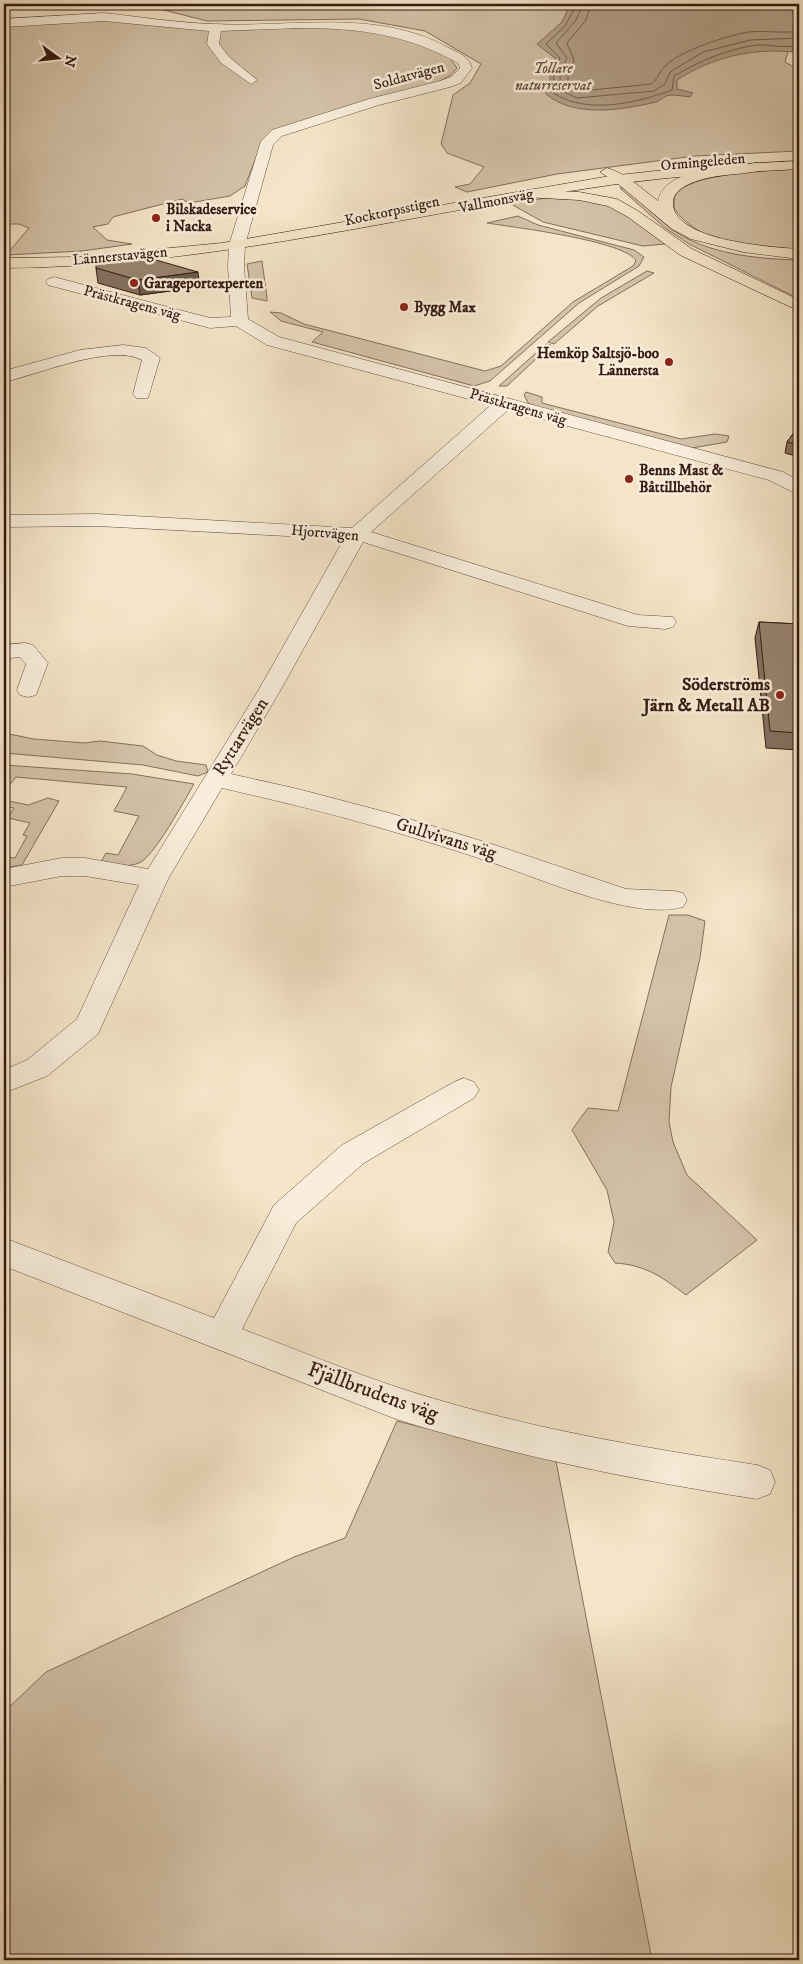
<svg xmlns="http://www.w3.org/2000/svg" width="803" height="1964" font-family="'IM FELL DW Pica',serif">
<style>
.green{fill:#d4c3a9;stroke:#846f5d}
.water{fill:#b3a08a;stroke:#816b5a}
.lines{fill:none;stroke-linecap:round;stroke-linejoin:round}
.shore{stroke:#745e4e;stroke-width:1}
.minor-casing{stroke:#654e3f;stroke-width:1}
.major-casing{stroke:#351b11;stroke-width:1}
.highway-casing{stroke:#351b11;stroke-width:1}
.minor{fill:#f8eedb;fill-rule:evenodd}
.major{fill:#f4e5c8;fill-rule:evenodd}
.highway{fill:#f4e5c8;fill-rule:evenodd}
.wall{fill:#837260;stroke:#351b11}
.shaded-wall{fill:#6a5c4e;stroke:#351b11}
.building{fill:#988470;stroke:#351b11}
.poi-dot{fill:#8f2418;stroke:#f8eedb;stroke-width:2}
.labels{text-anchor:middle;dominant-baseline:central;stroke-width:5;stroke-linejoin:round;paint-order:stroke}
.far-park-label{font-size:15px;font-style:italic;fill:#654d3f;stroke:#f8eedb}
.far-street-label{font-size:15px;fill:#351b11;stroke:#f8eedb}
.far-poi-label{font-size:15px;font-weight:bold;fill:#351b11;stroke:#f8eedb;text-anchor:start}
.poi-label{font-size:18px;font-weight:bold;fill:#351b11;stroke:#f8eedb;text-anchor:end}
.street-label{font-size:18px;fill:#351b11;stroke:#f8eedb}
.near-street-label{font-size:21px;fill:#351b11;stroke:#f8eedb}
</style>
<rect width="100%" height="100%" fill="#f4e5c8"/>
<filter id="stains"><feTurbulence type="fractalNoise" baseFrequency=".004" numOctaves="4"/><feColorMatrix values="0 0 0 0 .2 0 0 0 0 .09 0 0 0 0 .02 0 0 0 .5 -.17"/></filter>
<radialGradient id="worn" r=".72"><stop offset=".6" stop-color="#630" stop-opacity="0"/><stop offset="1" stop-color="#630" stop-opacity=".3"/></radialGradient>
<!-- green -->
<g class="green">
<path d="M140,4H767L788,52L785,62L799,70V151L695,156L557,174L467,192L455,187L470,184L484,167L447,153L441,144L453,95L470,83L481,64L425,31L359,19L207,21Z"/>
<path d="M89,19L222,30L333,27L394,34L448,55L457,68L451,75L432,85L296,123L257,155L245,186L230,196L189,203L182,199L113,217L108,224L93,227L107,240L132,244L82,251L6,255L29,228L19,224H4V26Z"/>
<path d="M799,169V249C759,248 698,246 674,208C674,205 674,199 675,196C687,172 774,171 799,169Z"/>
<path d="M624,187C639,200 654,215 670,228C705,254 757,259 799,260V299L689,244L665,228L620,188Z"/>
<path d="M545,198L591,200L612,205L665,244L643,246L543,222L511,204Z"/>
<path d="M518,216L538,225L634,250L644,257L639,266L579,303L490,381L474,386L312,342L323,332L281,321L270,312L281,313L304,324L485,371L501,366L573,302L633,266L636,261C627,241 512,227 487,223Z"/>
<path d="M262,261L267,298V301L252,298L247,264Z"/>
<path d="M647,271L654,273L598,306L554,344L548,342L601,298Z"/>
<path d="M546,344L551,345L507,386H499Z"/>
<path d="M526,392L542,397V403L681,439L715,434L729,436L727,442L692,448L538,407L528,403L524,395Z"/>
<path d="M4,733L34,739L84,743L100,741L143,746L157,755L176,761L206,765L208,772L198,776L143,765L4,753Z"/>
<path d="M4,765L132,774L194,784C184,801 154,857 139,863C127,868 113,864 101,862L106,853L118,855L139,816L114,811L127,787L16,777L4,792Z"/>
<path d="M48,798L59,801L22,865L4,868V857L15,858L27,836L23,835L30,823L8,818L14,808L4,806V800L28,805Z"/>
<path d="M669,915H688L705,921L700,958L671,1087L669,1122L673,1142L687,1175L757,1240L686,1295C662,1277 646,1265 615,1263L608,1252L614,1222L607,1190L572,1130L588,1108L618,1111Z"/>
<path d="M397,1421L556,1461L652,1960H4V1712L46,1672L294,1557L345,1538Z"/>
</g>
<!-- water -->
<path class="water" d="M574,4H799V48L794,52C751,48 713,57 677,80V89L693,93L690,97C683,96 672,94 666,96C662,98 660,101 656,102C622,110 574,118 546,94L550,79L549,67L556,59L537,44L562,22L568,9Z"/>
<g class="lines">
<!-- shore -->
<g class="shore">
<path d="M577,4L565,26L546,44L560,58L554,69L553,93C588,115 636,103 672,90L674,76C700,61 727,49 757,45C771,44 786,50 799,44"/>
<path d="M583,4L576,20L556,43L567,58L560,72V90L577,98L654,91L665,84L670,72L703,52L750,40L799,38"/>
<path d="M591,4L586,20L567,43L574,60L568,74V85L579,90H591L651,84C658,79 659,72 665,66C681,50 727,36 748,32C765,30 782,34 799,31"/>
</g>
<defs>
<g id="minor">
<path d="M104,13C141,17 178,23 214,24C292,28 375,8 447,47C458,53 469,56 472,68L461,83L450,87L379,105L282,136L273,145L245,245L244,266L248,319L279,337L783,472L799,481V495L769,480L508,410L371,532L638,615L673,617L676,622L673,627L665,629L628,626L363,542L280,691L231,774L298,789L393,814L498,846L626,889L674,891L683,893L687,900L683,907C634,921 542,879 493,863C455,850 416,838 377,827C326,812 274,800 222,788L168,879L98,1034L47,1076L4,1093V1070L27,1060L77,1019L139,885L85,876H62L4,887V869L62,858H85L148,869L258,691L344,539L97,526L4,527V515L97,514L352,528L491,405L267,345L236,326L210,328L48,285L46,282L48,279L54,277L210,318L231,317L228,266L229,245L261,141L272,130L369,99L440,81L451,77L460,68L458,63C379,19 308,28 221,31L219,44L229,57L257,80L251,84L221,63L207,44L209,31L104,21L4,27V19Z"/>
<path d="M799,56V67L793,63L795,57Z"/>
<path d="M123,345L146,348L160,358L148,398H136L133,394L142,360C111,343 37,375 4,382V371L11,369L80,350Z"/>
<path d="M25,643L33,645L48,663L36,695L28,697L20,695L17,690L26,664L19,657L4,659V645Z"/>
<path d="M464,1078L474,1082L479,1090L474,1098L364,1163L296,1223L242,1329C308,1354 374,1382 442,1401C545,1431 651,1449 757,1465L770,1470L775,1482L770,1494L757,1499C634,1480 514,1456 396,1419L4,1266V1238L214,1318L274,1205L342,1145L454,1082Z"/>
</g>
<path id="major" d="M799,161V169C736,172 673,176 610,185C408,214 210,267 4,268V258L77,257L222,243L610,176L691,167Z"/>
<g id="highway">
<path d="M757,163L762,164L764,167L762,170C738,176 710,173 687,185C679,189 672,195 673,205C677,241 770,247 799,249V259L743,252L691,239L672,229L617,183L600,172L607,168C626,173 642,189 658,201C665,167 729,167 757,163Z"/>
<path d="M529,190L579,192L617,199L638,211L692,249L799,300V311L680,255L628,217L608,206L579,200L524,197L522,194L524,191Z"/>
</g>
</defs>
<!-- minor casing -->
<use href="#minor" class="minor-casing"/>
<!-- major casing -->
<use href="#major" class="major-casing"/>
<!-- highway casing -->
<use href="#highway" class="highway-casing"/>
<!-- minor -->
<use href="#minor" class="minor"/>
<!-- major -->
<use href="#major" class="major"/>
<!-- highway -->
<use href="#highway" class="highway"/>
</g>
<!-- wall -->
<g class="wall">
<path d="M96,268L200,287L140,295L98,283Z"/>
<path d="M799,426V457L785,453L787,442Z"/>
<path d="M759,622L799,624V750L766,748L755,638Z"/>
<path d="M799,1052V1091L797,1059Z"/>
</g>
<!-- shaded-wall -->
<path class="shaded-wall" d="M198,272L200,287L140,295L138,280Z"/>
<!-- building -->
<g class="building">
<path d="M142,256L198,272L138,280L96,268V259Z"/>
<path d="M799,426V445L787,442Z"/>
<path d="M759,622L799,624V733L770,731Z"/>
</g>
<!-- markers -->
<g class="poi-dot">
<circle cx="156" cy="218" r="5"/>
<circle cx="134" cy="283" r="5"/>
<circle cx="404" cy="307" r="5"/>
<circle cx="669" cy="362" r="5"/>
<circle cx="629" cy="479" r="5"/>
<circle cx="780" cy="695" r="5"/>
</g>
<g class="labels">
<!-- far-park labels -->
<g class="far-park-label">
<text x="553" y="68">Tollare<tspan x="553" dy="17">naturreservat</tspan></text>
</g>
<!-- far-street labels -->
<g class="far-street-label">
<text transform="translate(409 76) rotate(-15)">Soldatvägen</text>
<text transform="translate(703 162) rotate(-5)">Ormingeleden</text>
<text transform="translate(496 201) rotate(-11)">Vallmonsväg</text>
<text transform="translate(392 211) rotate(-12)">Kocktorpsstigen</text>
<text transform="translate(120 256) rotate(-5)">Lännerstavägen</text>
<text transform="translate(132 303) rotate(15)">Prästkragens väg</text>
<text transform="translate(518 407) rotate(16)">Prästkragens väg</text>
<text transform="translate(325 533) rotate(5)">Hjortvägen</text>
</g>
<!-- far-poi labels -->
<g class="far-poi-label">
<text x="166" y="209">Bilskadeservice<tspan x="166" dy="17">i Nacka</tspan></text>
<text x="144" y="283">Garageportexperten</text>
<text x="414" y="307">Bygg Max</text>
<text x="659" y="353" text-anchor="end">Hemköp Saltsjö-boo<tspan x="659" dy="17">Lännersta</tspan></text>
<text x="639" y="470">Benns Mast &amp;<tspan x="639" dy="17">Båttillbehör</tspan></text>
</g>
<!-- poi labels -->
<g class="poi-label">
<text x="770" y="685">Söderströms<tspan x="770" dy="21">Järn &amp; Metall AB</tspan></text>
</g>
<!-- street labels -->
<g class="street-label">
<text transform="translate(241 737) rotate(-58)">Ryttarvägen</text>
<text transform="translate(446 839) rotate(17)">Gullvivans väg</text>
</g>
<!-- near-street labels -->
<g class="near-street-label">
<text transform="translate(373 1392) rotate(20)">Fjällbrudens väg</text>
</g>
</g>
<!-- margin -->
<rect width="803" height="1964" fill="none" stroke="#f4e5c8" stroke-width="20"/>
<rect x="5" y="5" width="793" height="1954" fill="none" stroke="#351b11" stroke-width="2.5"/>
<rect x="10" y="10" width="783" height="1944" fill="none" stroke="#351b11"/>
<!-- north arrow -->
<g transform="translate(58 58) rotate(105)" stroke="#f8eedb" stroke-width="4" paint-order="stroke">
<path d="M0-4L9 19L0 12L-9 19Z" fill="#351b11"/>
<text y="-8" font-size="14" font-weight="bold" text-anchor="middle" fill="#351b11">N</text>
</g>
<rect width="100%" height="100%" filter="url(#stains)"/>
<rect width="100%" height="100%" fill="url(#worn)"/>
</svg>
